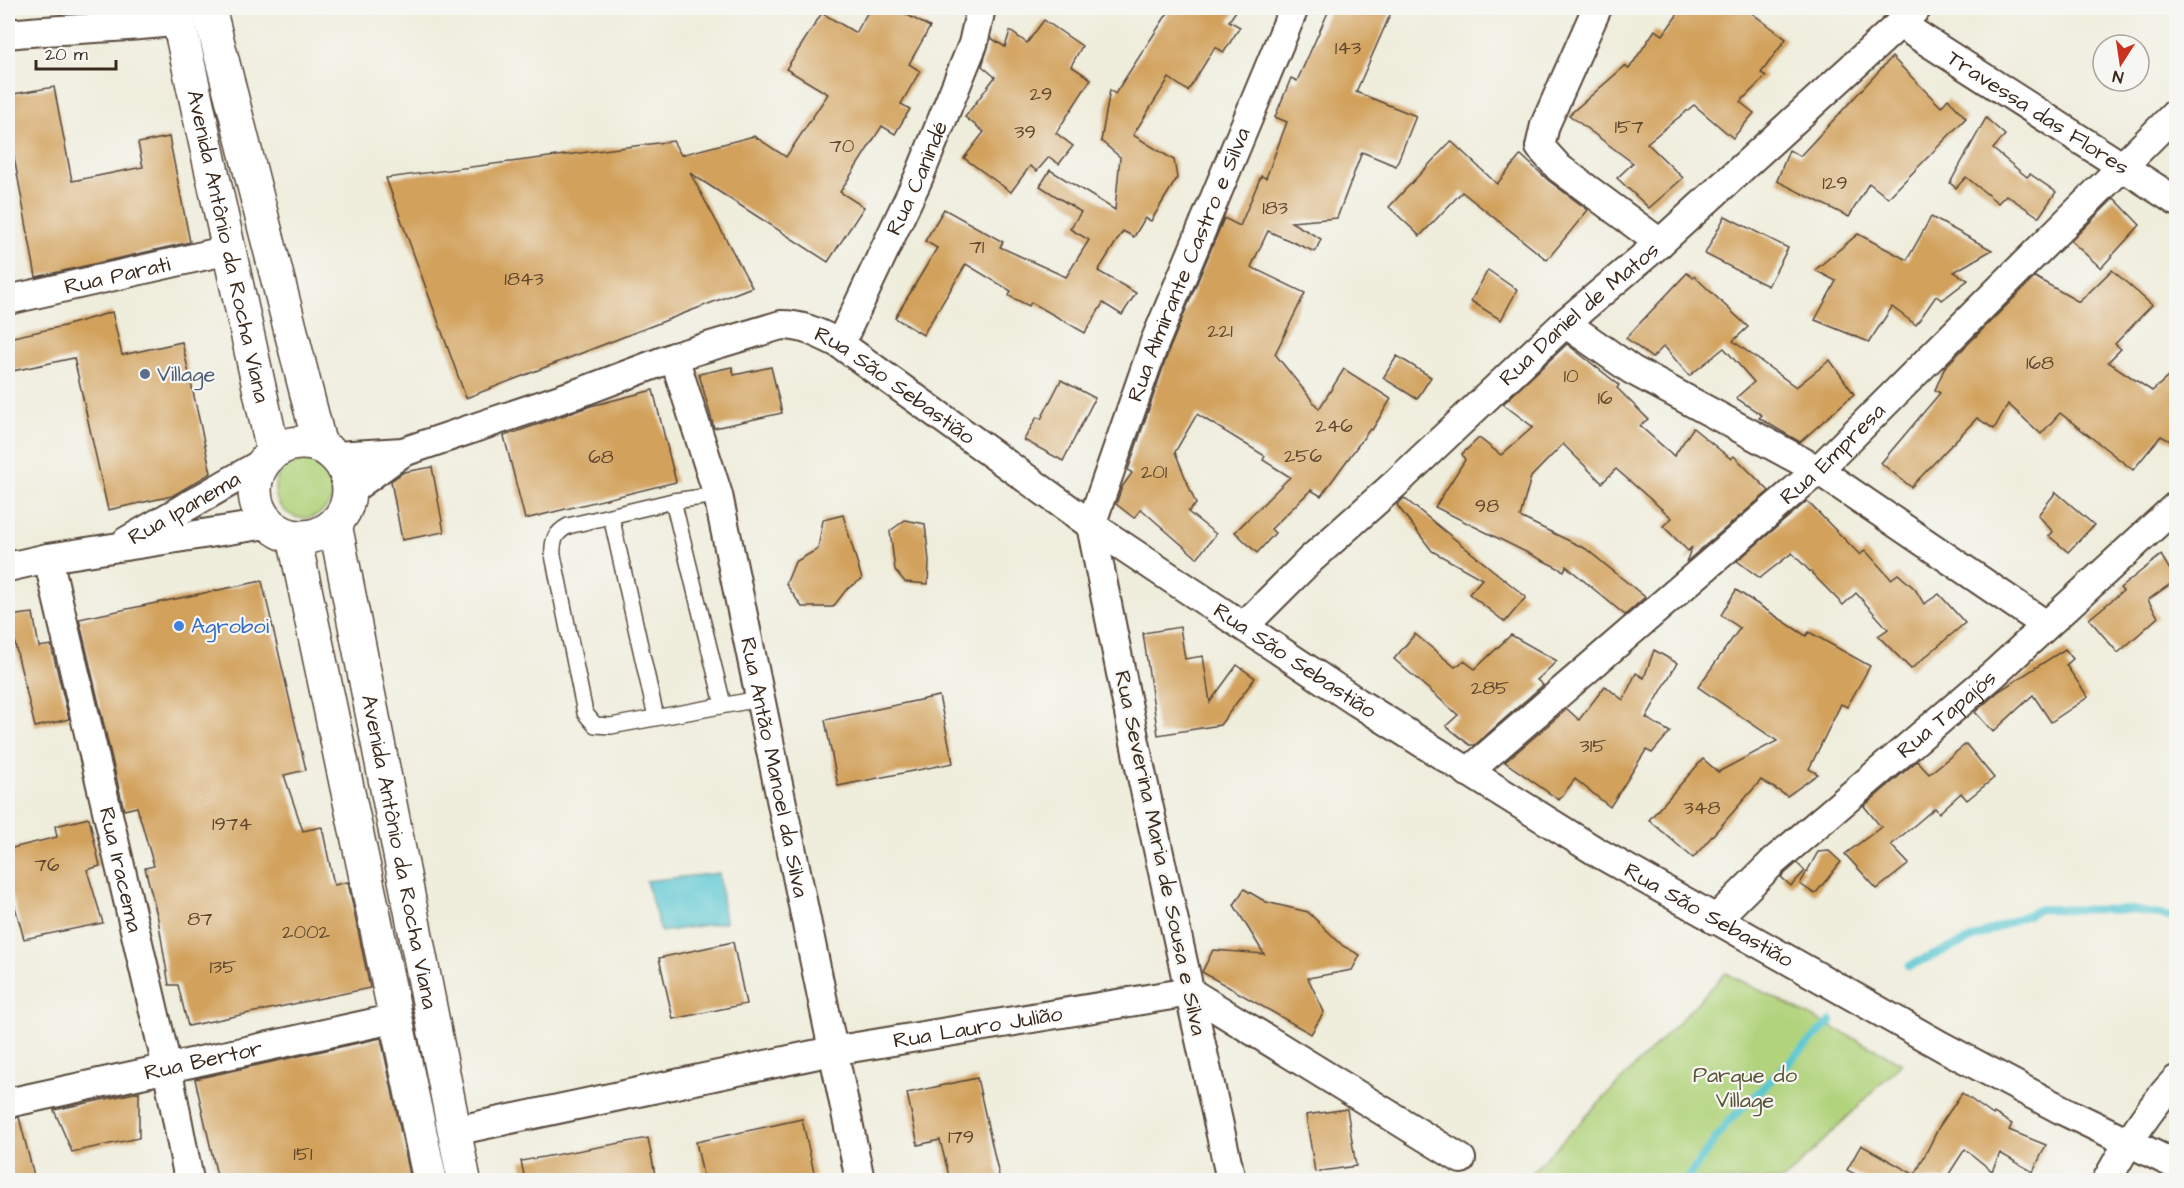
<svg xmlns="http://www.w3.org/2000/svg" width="2184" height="1188" font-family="'Architects Daughter',sans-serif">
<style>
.green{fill:#b1d37b;stroke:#767e4c;stroke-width:1.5}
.water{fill:#5ac7d1;stroke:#4a7878;stroke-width:1.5}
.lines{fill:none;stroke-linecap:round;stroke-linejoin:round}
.stream{stroke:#5ac7d1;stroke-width:8}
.building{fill:#d2a15b}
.lane-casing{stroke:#56473a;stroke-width:18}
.street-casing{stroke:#56473a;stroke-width:32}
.secondary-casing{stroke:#56473a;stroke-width:36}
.lane{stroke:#fff;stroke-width:15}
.street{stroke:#fff;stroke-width:28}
.secondary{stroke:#fff;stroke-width:33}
.service-dot{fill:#5c6f8a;stroke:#f6f6f2;stroke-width:2}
.shop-dot{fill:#3f7fe0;stroke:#f6f6f2;stroke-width:2}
.labels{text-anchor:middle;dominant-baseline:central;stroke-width:4.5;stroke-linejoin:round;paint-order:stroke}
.number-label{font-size:20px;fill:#61482d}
.street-label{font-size:22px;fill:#3b2a1e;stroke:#f6f6f2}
.service-label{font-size:22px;fill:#4e5e75;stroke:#f6f6f2;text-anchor:start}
.shop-label{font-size:22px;fill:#366cbe;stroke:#f6f6f2;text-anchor:start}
.park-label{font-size:22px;fill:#585435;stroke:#f6f6f2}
</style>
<rect width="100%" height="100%" fill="#f6f6f2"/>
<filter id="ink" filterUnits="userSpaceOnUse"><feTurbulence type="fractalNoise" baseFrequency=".0167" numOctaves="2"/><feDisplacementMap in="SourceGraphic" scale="12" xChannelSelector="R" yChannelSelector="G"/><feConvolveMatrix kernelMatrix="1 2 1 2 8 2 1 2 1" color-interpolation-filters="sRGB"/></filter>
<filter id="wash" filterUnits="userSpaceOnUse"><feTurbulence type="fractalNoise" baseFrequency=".008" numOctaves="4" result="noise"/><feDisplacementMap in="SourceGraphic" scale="24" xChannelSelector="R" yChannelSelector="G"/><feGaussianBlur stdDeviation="1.35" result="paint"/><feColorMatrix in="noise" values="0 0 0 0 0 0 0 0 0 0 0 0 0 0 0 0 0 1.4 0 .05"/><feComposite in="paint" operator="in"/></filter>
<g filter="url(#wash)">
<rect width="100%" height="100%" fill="#efeddc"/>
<!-- green -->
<g class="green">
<circle cx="304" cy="489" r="29"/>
<path d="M1726,973L1902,1063L1784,1180H1524Z"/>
</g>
<!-- water -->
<path class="water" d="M719,873L725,922L661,932L646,881Z"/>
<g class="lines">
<!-- stream -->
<g class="stream">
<path d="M1909,966L2040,909L2133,910L2176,918"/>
<path d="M1686,1180L1727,1123L1831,1021"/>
</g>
</g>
<g id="blocks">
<!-- building -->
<g class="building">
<path d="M870,8H894L930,27L909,64L920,71L901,104L910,109L895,134L882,126L840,192L864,207L828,262L690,173L752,287L466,398L386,178L673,141L681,155L754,136L786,157L828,94L786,69L822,13L856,33Z"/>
<path d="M1171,8H1238L1229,21L1240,27L1224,52L1215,47L1188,91L1169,78L1133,135L1174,160L1177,178L1151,221L1145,218L1134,237L1123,231L1098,271L1136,293L1122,315L1103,303L1085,333L1031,302L1029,306L1009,296L1011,291L966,264L923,335L895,318L937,248L925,241L944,209L1003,242L1000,247L1066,277L1089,240L1070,229L1081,212L1040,186L1050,170L1115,210L1120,157L1101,141L1110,90L1115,94Z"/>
<path d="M1330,8H1393L1356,92L1416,116L1396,166L1362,152L1337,218L1291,222L1321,239L1315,252L1268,231L1251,267L1305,293L1275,354L1319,409L1344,369L1391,399L1372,430L1370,429L1321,496L1311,490L1271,529L1275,533L1257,553L1235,532L1290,477L1263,460L1265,456L1197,414L1175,452L1196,504L1188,512L1216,534L1197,558L1141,509L1134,518L1116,504L1122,487L1132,473L1128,470L1169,350L1224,218L1240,226L1261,176L1266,178L1287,122L1275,117L1291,78L1297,81Z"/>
<path d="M1682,8H1745L1786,39L1761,73L1766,76L1740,102L1754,113L1733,138L1694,105L1647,143L1683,178L1649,208L1617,178L1633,163L1569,115L1625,66L1629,69L1655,30L1663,35Z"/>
<path d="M1044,20L1082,46L1071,66L1091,79L1056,133L1073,146L1059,164L1049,157L1037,171L1030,166L1011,192L964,158L984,132L965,117L995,77L982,66L991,38L1005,47L1010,31L1027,43Z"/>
<path d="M1892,57L1941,107L1948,99L1966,118L1888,198L1869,183L1849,217L1777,181L1789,150L1800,156Z"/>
<path d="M54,87L72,181L143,167L138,143L169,137L190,242L36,277L8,124V95Z"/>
<path d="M1986,118L2005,135L1993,149L2027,177L2030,174L2056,192L2039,217L2006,195L1998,203L1966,177L1956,188L1950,183Z"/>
<path d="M1451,141L1497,184L1521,155L1549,181L1588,210L1547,260L1462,192L1420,236L1389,207Z"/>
<path d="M2114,198L2140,225L2101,268L2071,241Z"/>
<path d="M1725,216L1788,248L1768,286L1705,254Z"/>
<path d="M1931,217L1992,250L1954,272L1968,280L1942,300L1936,296L1916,325L1892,307L1869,342L1815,320L1836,281L1815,270L1858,234L1907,260Z"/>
<path d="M1488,270L1517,290L1501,320L1471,301Z"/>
<path d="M2112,270L2152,305L2115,344L2121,349L2108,362L2152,391L2176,370V444L2161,436L2133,470L2060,413L2041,434L2008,404L1994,429L1977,418L1911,487L1881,463L1940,393L1935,390L1945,367L2035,277L2079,302Z"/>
<path d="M1687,273L1693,278L1694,276L1748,327L1733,341L1796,387L1830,360L1854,394L1800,442L1759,418L1762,415L1736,398L1754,382L1724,348L1689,376L1664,346L1652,358L1626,338Z"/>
<path d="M112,312L122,355L182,342L211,473L172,496L108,510L74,358L8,372V338L64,326Z"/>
<path d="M1567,344L1619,385L1617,388L1648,419L1640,426L1674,456L1693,428L1731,459L1734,456L1769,491L1686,562L1692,547L1688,551L1663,526L1672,518L1616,469L1602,483L1563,444L1531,477L1520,517L1586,549L1645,597L1625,615L1566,566L1564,571L1435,507L1465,460L1462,454L1479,438L1501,455L1533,427L1503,404Z"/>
<path d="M1397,356L1431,377L1417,399L1383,378Z"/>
<path d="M732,367L734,375L771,367L782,413L714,428L699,374Z"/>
<path d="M1061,380L1095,398L1063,461L1024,440L1037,417L1041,419Z"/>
<path d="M653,390L676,482L525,519L504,436L591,406Z"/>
<path d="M432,467L444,532L402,540L391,481L404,472Z"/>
<path d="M2056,492L2094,525L2068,552L2049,536L2053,532L2038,515Z"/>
<path d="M1404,498L1526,597L1505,622L1469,594L1482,579L1432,551L1397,505Z"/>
<path d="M1807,501L1860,555L1865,550L1891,579L1898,574L1915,589L1924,604L1939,594L1965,623L1911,669L1878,636L1888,629L1856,593L1843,605L1792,553L1760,578L1737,561Z"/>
<path d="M843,515L862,579L846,590L833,607H802L786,584L795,562L818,549L823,520Z"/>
<path d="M905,520L925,524L929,561L928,584L905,582L895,570L890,531Z"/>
<path d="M2161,555L2176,580L2148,600L2158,617L2118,653L2089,619L2123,591L2120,588Z"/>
<path d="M262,581L306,770L284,775L303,831L322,827L334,885L348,882L370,988L188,1026L178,985H169L158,919L145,868L154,866L137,807L124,810L79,619Z"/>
<path d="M1736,590L1806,636L1809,632L1870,666L1847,707L1841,704L1809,769L1818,774L1787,796L1761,780L1693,858L1649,820L1703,759L1718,772L1777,741L1698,687L1740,628L1721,615Z"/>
<path d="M33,613L39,647L51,645L69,719L35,727L13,636L8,637V616Z"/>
<path d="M1180,627L1185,659L1203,656L1210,702L1237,665L1255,678L1220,725L1158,735L1143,633Z"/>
<path d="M1415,634L1455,667L1464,661L1475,669L1511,635L1557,661L1537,680L1543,685L1475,745H1470L1446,726L1458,715L1394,659Z"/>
<path d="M2065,649L2073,659L2066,665L2088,697L2051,722L2033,695L1993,732L1975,712L1999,691Z"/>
<path d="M1654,650L1677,663L1646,718L1670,732L1652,753L1646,750L1610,807L1575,779L1559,800L1505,762L1567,709L1579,720L1605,686L1623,700L1636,673L1644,678Z"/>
<path d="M939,696L953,763L838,786L825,720Z"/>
<path d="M1966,744L1994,778L1967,800L1961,793L1939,813L1935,808L1891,845L1909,864L1877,889L1845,854L1881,827L1864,806L1917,761L1929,774Z"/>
<path d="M89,818L100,866L87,870L103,923L24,939L8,882V849L57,837L55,826Z"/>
<path d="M1829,851L1841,862L1815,894L1800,884L1818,852Z"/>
<path d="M1797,863L1805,871L1791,886L1781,877Z"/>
<path d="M1244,889L1266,902L1308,912L1343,946L1360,955L1352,970L1308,978L1324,1012L1311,1034L1202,972L1213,950L1264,954L1234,905Z"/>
<path d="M733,942L746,1004L673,1019L659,958Z"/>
<path d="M381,1038L411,1180H218L195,1079Z"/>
<path d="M977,1078L1000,1180H950L940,1140L918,1145L907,1093Z"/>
<path d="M139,1092V1138L72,1152L54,1110Z"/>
<path d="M1962,1093L1993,1115L1994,1113L2012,1124L2009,1130L2046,1145L2033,1172L2000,1153L1992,1171L1965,1149L1945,1180H1867L1847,1170L1861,1145L1915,1175L1939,1127Z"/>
<path d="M1347,1109L1356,1166L1315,1172L1306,1115Z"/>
<path d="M19,1117L35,1180H8V1119Z"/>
<path d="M802,1119L815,1177L800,1180H704L696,1142Z"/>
<path d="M648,1138L656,1180H525L521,1161Z"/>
</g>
</g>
</g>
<g filter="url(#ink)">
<use href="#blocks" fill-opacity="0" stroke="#56473a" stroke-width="1.5"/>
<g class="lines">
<defs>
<g id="lane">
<path d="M718,495L673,501L568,526C555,533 552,541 553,555L585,713L595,725L611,726L759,699"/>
<path d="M673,501L723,704"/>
<path d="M611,516L656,717"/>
</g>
<g id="street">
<path d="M1597,8L1545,125L1540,147L1559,168L1660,243"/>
<path id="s1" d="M1900,24L2176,201"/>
<path d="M8,34C65,28 123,29 180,21"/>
<path id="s2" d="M8,300L229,250"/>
<path d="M1565,323L1632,370L1818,470L2046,625"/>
<path id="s3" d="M840,344L918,179L973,44L981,8"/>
<path id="s4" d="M674,357L718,495L860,1180"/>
<path id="s5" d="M335,456L403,452L584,391L674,357L781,325C804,325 820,334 840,344L1091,525L1357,702L1597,852L1943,1047L2064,1111L2176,1165"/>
<path d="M348,492L403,452"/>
<path id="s6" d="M127,541L259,465"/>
<path id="s7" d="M48,558L167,1067L189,1180"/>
<path d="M8,567L48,558L267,524"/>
<path id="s8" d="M1244,626L1310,560L1394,485L1565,323L1660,243L1917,8"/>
<path id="s9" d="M1468,772L1818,470L2176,113"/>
<path id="s10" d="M1715,920L1774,861L1995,673L2176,506"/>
<path id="s11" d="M8,1103L397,1018"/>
<path id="s12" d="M454,1131L832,1051L1190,992L1461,1159"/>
<path id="s13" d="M1231,1180L1141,772L1091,525L1154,344L1294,8"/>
<path d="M2107,1180C2127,1144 2147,1110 2176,1080"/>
</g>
<g id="secondary">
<path id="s14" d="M176,8L273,451"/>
<path d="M209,8L320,446"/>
<circle cx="302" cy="490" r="47"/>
<path id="s15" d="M335,524L464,1180"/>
<path d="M294,537L430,1180"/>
</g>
</defs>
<!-- lane casing -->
<use href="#lane" class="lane-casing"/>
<!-- street casing -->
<use href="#street" class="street-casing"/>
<!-- secondary casing -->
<use href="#secondary" class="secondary-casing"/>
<!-- lane -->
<use href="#lane" class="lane"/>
<!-- street -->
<use href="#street" class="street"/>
<!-- secondary -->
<use href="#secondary" class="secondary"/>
</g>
</g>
<!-- markers -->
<circle class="service-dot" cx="145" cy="374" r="6"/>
<circle class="shop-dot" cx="179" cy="626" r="6"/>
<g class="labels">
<!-- number labels -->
<g class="number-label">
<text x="1348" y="48">143</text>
<text x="1041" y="94">29</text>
<text x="1629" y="127">157</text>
<text x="1025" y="132">39</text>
<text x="842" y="146">70</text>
<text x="1835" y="183">129</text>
<text x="1275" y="208">183</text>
<text x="977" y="247">71</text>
<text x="524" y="279">1843</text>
<text x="1220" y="331">221</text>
<text x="2040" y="363">168</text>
<text x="1571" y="376">10</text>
<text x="1605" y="398">16</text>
<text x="1334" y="426">246</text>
<text x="1303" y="456">256</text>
<text x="601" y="457">68</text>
<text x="1154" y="472">201</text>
<text x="1487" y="506">98</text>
<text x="1490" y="688">285</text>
<text x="1593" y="746">315</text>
<text x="1702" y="808">348</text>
<text x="232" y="824">1974</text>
<text x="47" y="865">76</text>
<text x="200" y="919">87</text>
<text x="306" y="932">2002</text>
<text x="223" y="967">135</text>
<text x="961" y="1137">179</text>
<text x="303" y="1154">151</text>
</g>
<!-- street labels -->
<g class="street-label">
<text stroke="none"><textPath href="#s1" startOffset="164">Travessa das Flores</textPath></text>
<text stroke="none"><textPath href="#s3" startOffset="183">Rua Canindé</textPath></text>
<text stroke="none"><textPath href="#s14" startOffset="244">Avenida Antônio da Rocha Viana</textPath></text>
<text stroke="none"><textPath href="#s13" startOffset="948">Rua Almirante Castro e Silva</textPath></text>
<text stroke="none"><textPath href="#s2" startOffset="112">Rua Parati</textPath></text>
<text stroke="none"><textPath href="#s8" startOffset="458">Rua Daniel de Matos</textPath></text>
<text stroke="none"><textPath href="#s5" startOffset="598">Rua São Sebastião</textPath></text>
<text stroke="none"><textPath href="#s9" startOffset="484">Rua Empresa</textPath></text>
<text stroke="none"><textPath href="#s6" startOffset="66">Rua Ipanema</textPath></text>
<text stroke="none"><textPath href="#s5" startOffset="1084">Rua São Sebastião</textPath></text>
<text stroke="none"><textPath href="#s10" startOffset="310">Rua Tapajós</textPath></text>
<text stroke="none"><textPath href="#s4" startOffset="423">Rua Antão Manoel da Silva</textPath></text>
<text stroke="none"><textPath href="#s15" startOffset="334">Avenida Antônio da Rocha Viana</textPath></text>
<text transform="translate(1160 853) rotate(78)">Rua Severina Maria de Sousa e Silva</text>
<text stroke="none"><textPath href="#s7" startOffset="320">Rua Iracema</textPath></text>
<text stroke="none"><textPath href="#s5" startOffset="1570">Rua São Sebastião</textPath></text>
<text stroke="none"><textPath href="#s12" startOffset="534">Rua Lauro Julião</textPath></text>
<text stroke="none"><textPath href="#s11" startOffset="200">Rua Bertor</textPath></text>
</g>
<!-- service labels -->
<g class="service-label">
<text x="157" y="374">Village</text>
</g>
<!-- shop labels -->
<g class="shop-label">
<text x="191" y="626">Agroboi</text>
</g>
<!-- park labels -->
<g class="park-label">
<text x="1745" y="1075">Parque do<tspan x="1745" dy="25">Village</tspan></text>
</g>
</g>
<!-- margin -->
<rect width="2184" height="1188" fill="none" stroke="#f6f6f2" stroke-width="30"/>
<!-- north arrow -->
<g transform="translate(2121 63) rotate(192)"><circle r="28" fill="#f6f6f2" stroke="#aba49d" stroke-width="1.5"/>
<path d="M0-4.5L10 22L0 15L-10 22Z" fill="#c8321e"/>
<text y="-9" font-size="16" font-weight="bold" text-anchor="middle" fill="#3b2a1e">N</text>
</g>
<!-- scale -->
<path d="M36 60v9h80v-9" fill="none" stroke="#3b2a1e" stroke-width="3"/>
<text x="45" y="60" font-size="18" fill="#3b2a1e" stroke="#f6f6f2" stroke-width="4.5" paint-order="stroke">20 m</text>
</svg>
